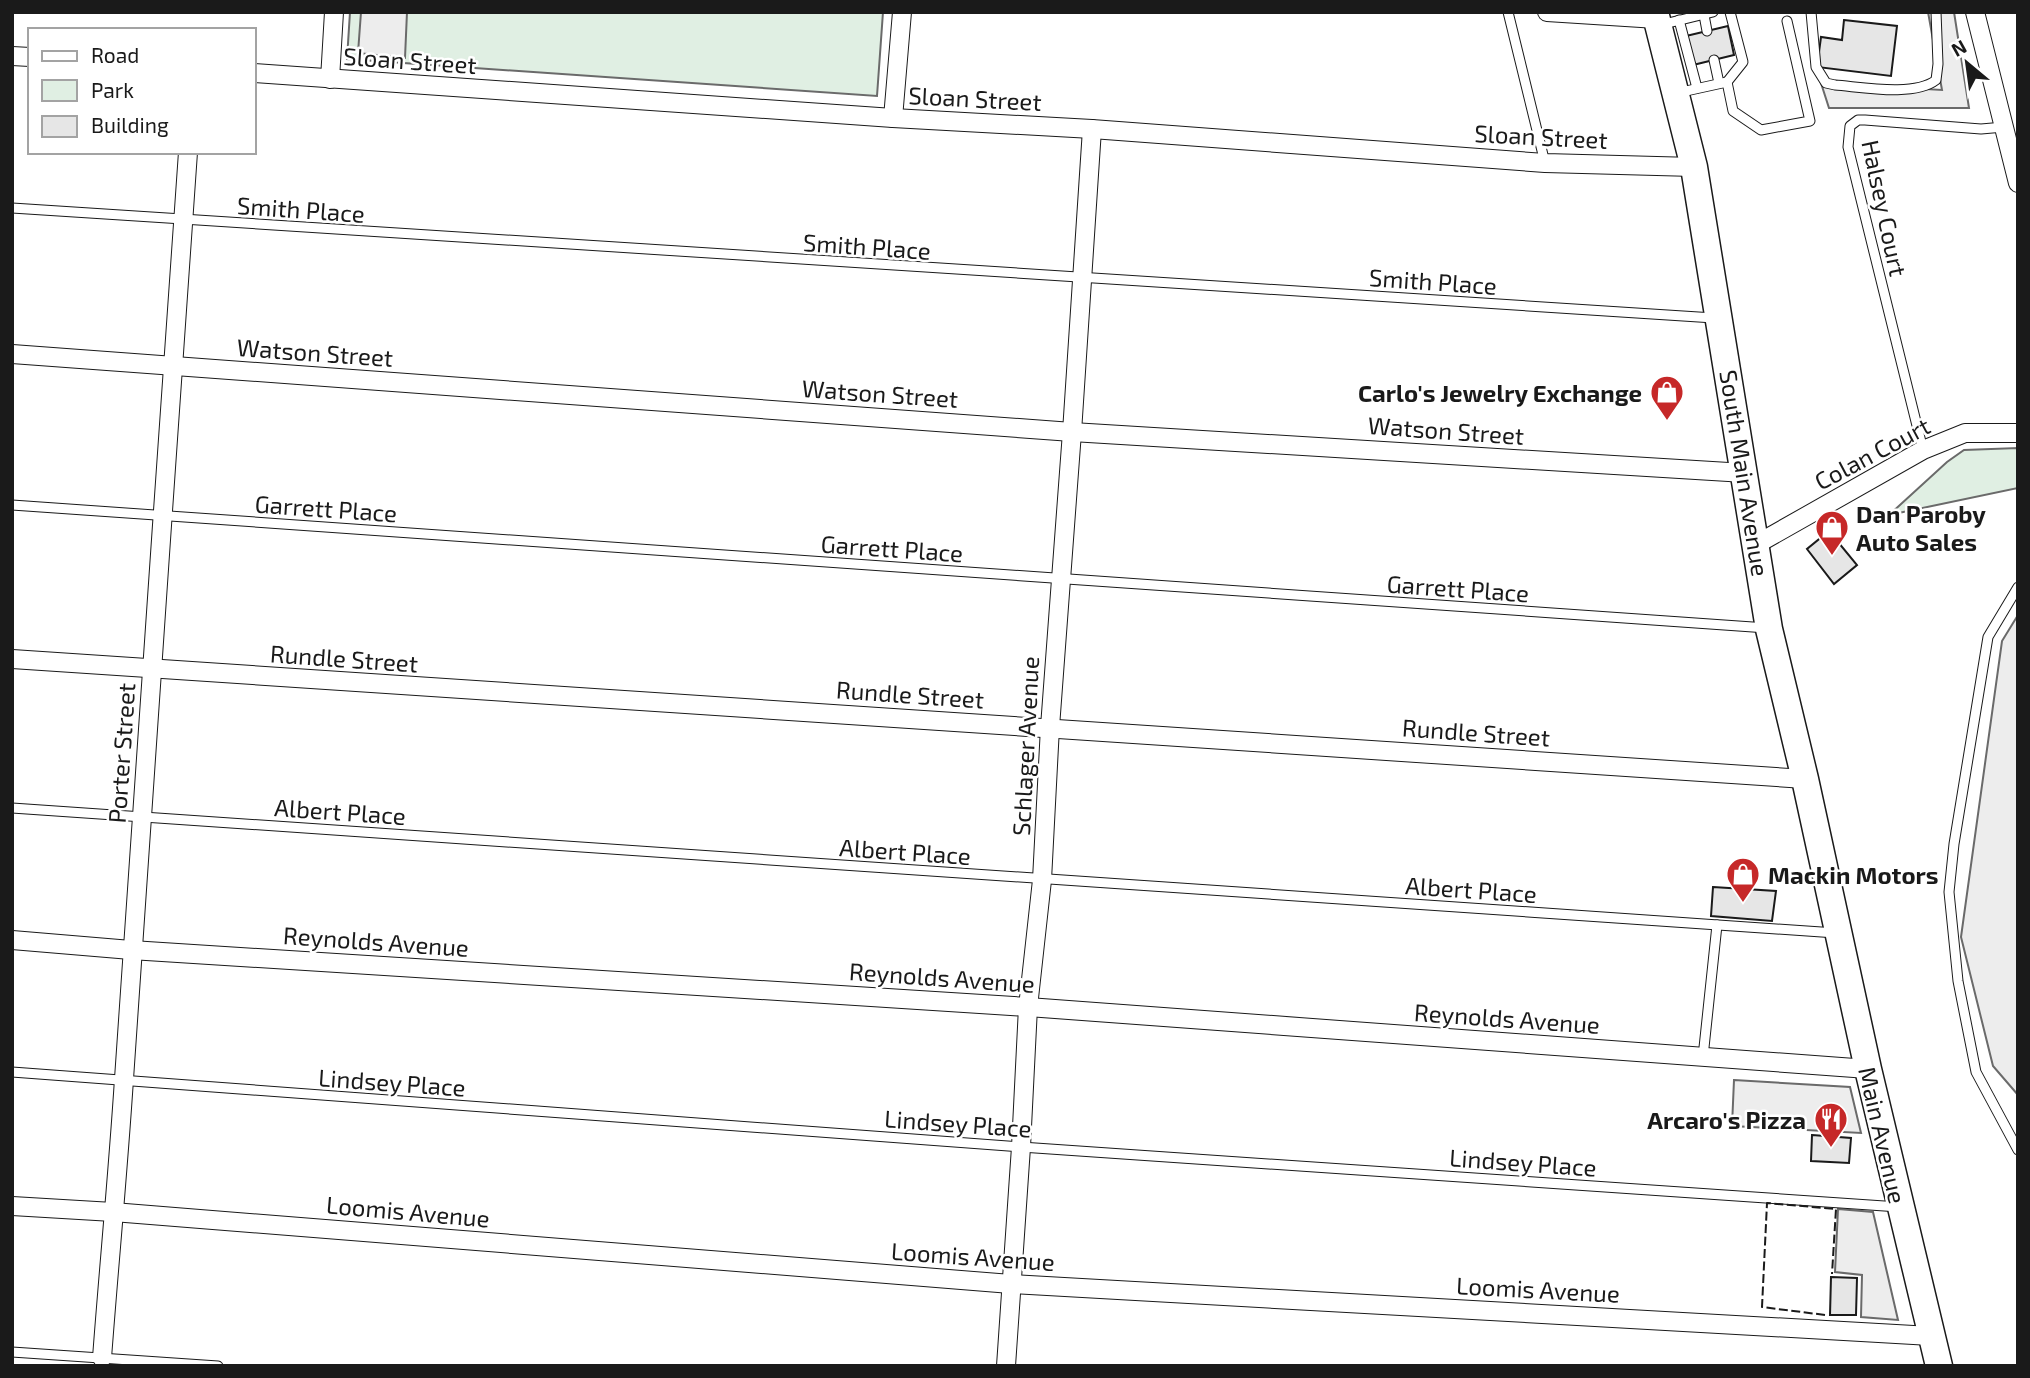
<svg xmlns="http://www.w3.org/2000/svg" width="2030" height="1378" font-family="'Exo 2',sans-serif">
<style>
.green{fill:#e0efe3;stroke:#6a6a6a;stroke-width:2}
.parking{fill:#ededed;stroke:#6a6a6a;stroke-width:2}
.building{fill:#e6e6e6;stroke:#1a1a1a;stroke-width:2}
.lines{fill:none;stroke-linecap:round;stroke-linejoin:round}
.service-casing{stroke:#1a1a1a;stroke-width:11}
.minor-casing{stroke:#1a1a1a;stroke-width:20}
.primary-casing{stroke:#1a1a1a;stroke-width:29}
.service{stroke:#fff;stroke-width:9}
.minor{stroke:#fff;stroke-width:18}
.primary{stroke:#fff;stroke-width:26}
.fence{stroke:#1a1a1a;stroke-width:2;stroke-dasharray:9 3.5;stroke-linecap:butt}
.labels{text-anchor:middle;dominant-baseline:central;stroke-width:5;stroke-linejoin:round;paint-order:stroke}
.street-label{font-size:24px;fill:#1a1a1a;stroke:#fff}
.poi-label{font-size:24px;font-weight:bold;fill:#1a1a1a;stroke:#fff;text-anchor:end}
</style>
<rect width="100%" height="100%" fill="#fff"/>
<!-- green -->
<g class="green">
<path d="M350,12H883L877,96L347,59Z"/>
<path d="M2018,448V488L1889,515L1947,462L1964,450Z"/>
</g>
<!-- parking -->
<g class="parking">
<path d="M361,12H407L405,58L358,53Z"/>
<path d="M1928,12H1954L1969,108H1829L1821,83L1942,90Z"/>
<path d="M2018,615V1095L1993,1066L1961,937L2002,641Z"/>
<path d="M1734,1080L1850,1087L1861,1133L1732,1126Z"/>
<path d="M1838,1209L1873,1212L1898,1320L1861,1317L1862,1275L1835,1272Z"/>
</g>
<!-- building -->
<g class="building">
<path d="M1844,20L1897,26L1891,76L1817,67L1821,37L1842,40Z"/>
<path d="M1728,26L1734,55L1693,65L1686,36Z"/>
<path d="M1829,531L1857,565L1834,584L1807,549Z"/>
<path d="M1713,887L1776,891L1772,921L1711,916Z"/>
<path d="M1812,1135L1851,1138L1849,1163L1811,1161Z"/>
<path d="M1831,1277L1857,1278L1856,1315H1830Z"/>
</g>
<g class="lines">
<defs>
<g id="service">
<path d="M1508,12L1545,163"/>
<path d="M1811,12L1816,67L1826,83L1835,85C1862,87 1914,97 1936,80L1938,64L1936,12"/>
<path d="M1704,15L1707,31"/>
<path d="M1679,20L1697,88"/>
<path d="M1660,25L1713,12"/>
<path d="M1714,60L1719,83"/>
<path d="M1727,82L1743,62L1730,12"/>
<path d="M1677,93L1727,82L1733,111L1761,130L1810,121L1787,21"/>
<path d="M12,208L1714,318"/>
<path d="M1923,450L1848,147L1850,126L1858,120H1865L1981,129L2004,127"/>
<path d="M12,505L1767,628"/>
<path d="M2018,587L1988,637L1954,844L1949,892L1958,981L1976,1072L2018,1150"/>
<path d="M12,808L1836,933"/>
<path d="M1703,1057L1717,925"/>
<path d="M12,1072L1021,1147L1899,1207"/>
<path d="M12,1352L218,1366"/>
</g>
<g id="minor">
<path d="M1547,12L1657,19"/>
<path d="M1975,12L2018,183"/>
<path d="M12,56L30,57"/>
<path d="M254,73L893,118L1092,129L1545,163L1694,167"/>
<path d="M330,79L334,12"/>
<path d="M893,118L902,12"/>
<path d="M12,354L1072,432L1745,473"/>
<path d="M1757,544L1923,450L1965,433H2018"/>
<path d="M12,659L1805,779"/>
<path d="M12,940L131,950L1028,1007L1868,1069"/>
<path d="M12,1206L113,1212L1011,1284L1931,1336"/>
<path d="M102,1358C109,1265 118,1172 124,1079C144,770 167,461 188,152"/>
<path d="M1006,1366L1021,1147L1028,1007L1042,880L1050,727L1072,432L1092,129"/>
</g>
<path id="primary" d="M1655,12L1694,167L1769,629L1805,779L1868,1069L1939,1366"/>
</defs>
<!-- service casing -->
<use href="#service" class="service-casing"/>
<!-- minor casing -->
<use href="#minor" class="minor-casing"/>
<!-- primary casing -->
<use href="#primary" class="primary-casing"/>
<!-- service -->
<use href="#service" class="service"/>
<!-- minor -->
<use href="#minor" class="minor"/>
<!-- primary -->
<use href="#primary" class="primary"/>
<!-- fence -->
<path class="fence" d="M1825,1315L1762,1307L1767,1203L1836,1209L1832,1274"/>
</g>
<!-- icons -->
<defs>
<symbol id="shop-pin" viewBox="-11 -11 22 30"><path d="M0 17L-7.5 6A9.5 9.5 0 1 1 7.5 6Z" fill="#c62828" stroke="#fff"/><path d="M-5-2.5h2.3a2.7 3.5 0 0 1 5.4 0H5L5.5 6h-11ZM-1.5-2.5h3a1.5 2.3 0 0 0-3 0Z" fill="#fff"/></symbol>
<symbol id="restaurant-pin" viewBox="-11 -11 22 30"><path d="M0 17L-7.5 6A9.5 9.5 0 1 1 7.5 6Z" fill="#c62828" stroke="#fff"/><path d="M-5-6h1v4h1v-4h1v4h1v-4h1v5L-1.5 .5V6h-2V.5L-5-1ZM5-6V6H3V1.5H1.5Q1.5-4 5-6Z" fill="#fff"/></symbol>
</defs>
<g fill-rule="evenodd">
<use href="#shop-pin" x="1648" y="373" width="38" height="52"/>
<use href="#shop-pin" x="1813" y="508" width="38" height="52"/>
<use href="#shop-pin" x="1724" y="855" width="38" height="52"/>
<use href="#restaurant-pin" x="1812" y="1100" width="38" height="52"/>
</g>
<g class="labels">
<!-- street labels -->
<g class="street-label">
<text transform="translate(410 60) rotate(4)">Sloan Street</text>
<text transform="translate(975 98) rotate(3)">Sloan Street</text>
<text transform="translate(1541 136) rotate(3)">Sloan Street</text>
<text transform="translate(1885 208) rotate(78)">Halsey Court</text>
<text transform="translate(301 209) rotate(4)">Smith Place</text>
<text transform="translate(867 246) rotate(4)">Smith Place</text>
<text transform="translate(1433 281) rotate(4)">Smith Place</text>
<text transform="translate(315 352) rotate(4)">Watson Street</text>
<text transform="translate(880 393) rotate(4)">Watson Street</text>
<text transform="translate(1446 430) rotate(4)">Watson Street</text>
<text transform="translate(1872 453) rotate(-28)">Colan Court</text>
<text transform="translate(1745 473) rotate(81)">South Main Avenue</text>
<text transform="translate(326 508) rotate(4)">Garrett Place</text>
<text transform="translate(892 548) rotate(4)">Garrett Place</text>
<text transform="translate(1458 588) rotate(4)">Garrett Place</text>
<text transform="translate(344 658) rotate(4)">Rundle Street</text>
<text transform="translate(910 694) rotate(4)">Rundle Street</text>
<text transform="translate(1476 732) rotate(4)">Rundle Street</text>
<text transform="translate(1025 746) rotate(-87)">Schlager Avenue</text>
<text transform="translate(121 753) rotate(-86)">Porter Street</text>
<text transform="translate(340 811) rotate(4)">Albert Place</text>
<text transform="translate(905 851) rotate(4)">Albert Place</text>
<text transform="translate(1471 889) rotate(4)">Albert Place</text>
<text transform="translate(376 941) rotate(4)">Reynolds Avenue</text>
<text transform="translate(942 977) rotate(4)">Reynolds Avenue</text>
<text transform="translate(1507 1018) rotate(4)">Reynolds Avenue</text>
<text transform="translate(392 1082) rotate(4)">Lindsey Place</text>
<text transform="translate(958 1123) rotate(4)">Lindsey Place</text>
<text transform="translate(1883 1135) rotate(77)">Main Avenue</text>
<text transform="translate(1523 1162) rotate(4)">Lindsey Place</text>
<text transform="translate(408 1211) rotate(5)">Loomis Avenue</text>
<text transform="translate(973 1256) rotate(4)">Loomis Avenue</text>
<text transform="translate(1538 1289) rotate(3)">Loomis Avenue</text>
</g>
<!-- poi labels -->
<g class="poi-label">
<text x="1642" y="392">Carlo's Jewelry Exchange</text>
<text x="1856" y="513" text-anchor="start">Dan Paroby<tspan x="1856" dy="28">Auto Sales</tspan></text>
<text x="1768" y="874" text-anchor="start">Mackin Motors</text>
<text x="1806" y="1119">Arcaro's Pizza</text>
</g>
</g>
<!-- border -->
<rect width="2030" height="1378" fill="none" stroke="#1a1a1a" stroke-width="28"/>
<!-- legend -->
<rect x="28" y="28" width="228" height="126" fill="#ffffff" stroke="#a3a3a3" stroke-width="2"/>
<rect x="42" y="51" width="35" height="10" fill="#ffffff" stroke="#a3a3a3" stroke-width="2"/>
<text x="91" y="63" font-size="21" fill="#1a1a1a">Road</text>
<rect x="42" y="80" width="35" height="21" fill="#e0efe3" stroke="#a3a3a3" stroke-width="2"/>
<text x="91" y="98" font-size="21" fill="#1a1a1a">Park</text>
<rect x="42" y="116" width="35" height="21" fill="#e6e6e6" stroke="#a3a3a3" stroke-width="2"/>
<text x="91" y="133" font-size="21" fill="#1a1a1a">Building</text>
<!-- north arrow -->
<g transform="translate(1967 63) rotate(331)" stroke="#ffffff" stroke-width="5" paint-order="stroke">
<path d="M0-5L12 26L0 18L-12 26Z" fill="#1a1a1a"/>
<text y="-10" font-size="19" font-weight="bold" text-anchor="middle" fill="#1a1a1a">N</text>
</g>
</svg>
